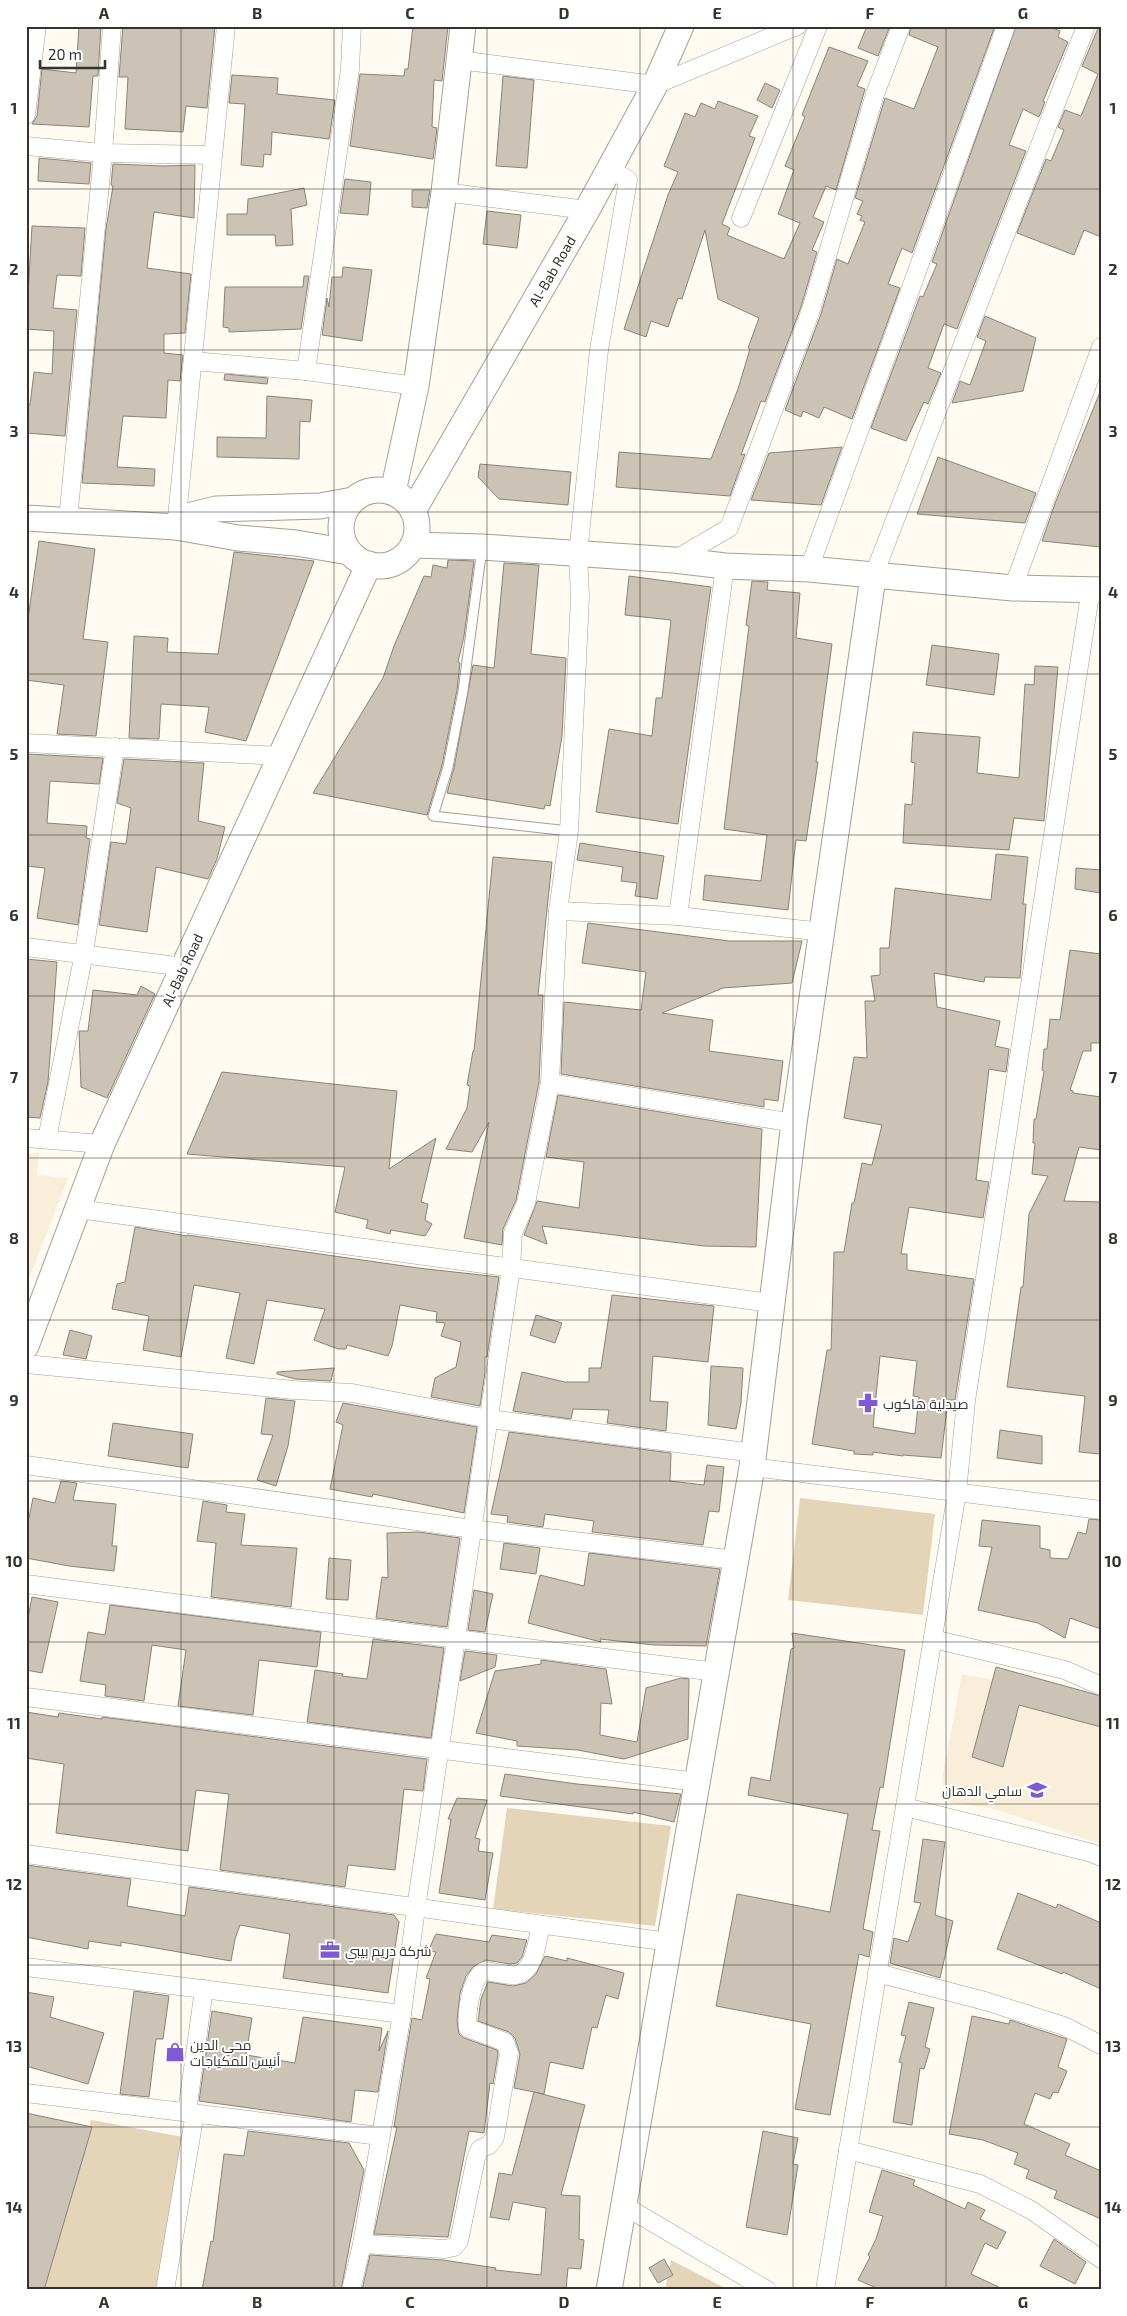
<svg xmlns="http://www.w3.org/2000/svg" width="1127" height="2316" font-family="'Exo 2',Cairo,sans-serif">
<style>
.built{fill:#f9eeda}
.green{fill:#e4d5b9}
.building{fill:#cac3b6;stroke:#8a8477;fill-rule:evenodd}
.lines{fill:none;stroke-linecap:round;stroke-linejoin:round}
.service-casing{stroke:#a69f93;stroke-width:11}
.minor-casing{stroke:#a69f93;stroke-width:19}
.secondary-casing{stroke:#a69f93;stroke-width:27}
.service{stroke:#fff;stroke-width:9}
.minor{stroke:#fff;stroke-width:18}
.secondary{stroke:#fff;stroke-width:25}
.grid{fill:none;stroke:#36332e;stroke-width:1;stroke-opacity:0.55}
.labels{text-anchor:middle;dominant-baseline:central;stroke-width:4;stroke-linejoin:round;paint-order:stroke}
.street-label{font-size:14px;fill:#36332e;stroke:#fff}
.poi-label{font-size:14px;fill:#36332e;stroke:#fff;text-anchor:start}
.neatline{fill:none;stroke:#36332e;stroke-width:2}
.grid-label{font-size:16px;text-anchor:middle;font-weight:bold;fill:#36332e}
</style>
<rect width="100%" height="100%" fill="#fffaf2"/>
<!-- built -->
<g class="built">
<path d="M26,1153H39L37,1175L68,1178L26,1287Z"/>
<path d="M962,1674L1081,1697L1101,1705V1844L990,1808L947,1802L942,1779Z"/>
</g>
<!-- green -->
<g class="green">
<path d="M800,1498L935,1514L923,1615L788,1600Z"/>
<path d="M507,1808L671,1826L655,1926L493,1909Z"/>
<path d="M91,2120L183,2137L156,2290H40Z"/>
<path d="M671,2260L729,2290H665Z"/>
</g>
<!-- building -->
<g class="building">
<path d="M79,26H101L98,76H93L89,127L32,124L37,116L42,69L76,73Z"/>
<path d="M123,26H215L207,108L186,106L183,132L125,129L128,77H119Z"/>
<path d="M413,26H448L442,81L434,80L432,127L437,128L433,159L350,146L360,74L404,76L405,69H408Z"/>
<path d="M867,26H890L878,56L858,48Z"/>
<path d="M911,26H995L912,253L902,248L888,284L900,288L852,419L824,407L819,418L803,411L801,417L785,410L821,314L837,259L848,264L865,222L860,220L862,216L857,214L863,201L855,198L885,98L914,109L938,47L909,35Z"/>
<path d="M1016,26H1048L1060,31L1058,37L1068,42L1043,101L1045,102L1039,117L1023,109L1009,145L1026,151L957,329L944,324L928,368L941,373L928,404L924,402L906,441L871,428L920,296L923,297L937,264L932,262Z"/>
<path d="M1099,26H1101V237L1084,230L1074,255L1017,233L1046,159L1051,161L1064,130L1058,127L1065,110L1081,116L1098,74L1082,66Z"/>
<path d="M829,47L868,61L857,86L865,89L836,190L826,186L813,217L824,222L812,250L817,252L801,307L765,402L761,401L741,455L745,454L730,496L616,487L619,452L711,459L738,389L750,349L748,348L759,318L718,299L705,230L682,299L678,298L668,327L651,321L646,337L624,329L668,195L678,172L664,166L685,113L695,117L701,103L715,109L718,101L758,116L749,136L755,138L722,224L730,228L727,235L784,259L800,223L778,214L794,170L785,166L805,117L802,115Z"/>
<path d="M232,75L278,78L277,94L335,100L329,139L272,132L271,155L264,154L263,167L241,165L245,104L229,103Z"/>
<path d="M503,76L534,80L527,168L496,166Z"/>
<path d="M765,83L780,90L772,108L757,100Z"/>
<path d="M39,158L91,163L89,184L38,181Z"/>
<path d="M113,164L164,166L195,165L194,218L154,212L147,268L191,274L185,333L164,334V353L183,355L180,381L168,380L166,418L123,416L117,467L155,469L154,486L82,483L106,229L113,186L111,185Z"/>
<path d="M345,179L371,182L368,215L340,213Z"/>
<path d="M304,188L307,205L291,209L293,245L276,246L275,235H227V214H247L248,199Z"/>
<path d="M412,190H430L427,208L412,207Z"/>
<path d="M487,211L521,215L517,248L483,244Z"/>
<path d="M32,226L85,228L81,276L57,275L53,308L77,310L65,436L26,433V405H30L34,372L52,374L54,331L26,329Z"/>
<path d="M343,267L372,270L362,341L322,335L327,298L329,307L332,277H342Z"/>
<path d="M304,276H309L301,329L229,332V328L223,327L225,287H303Z"/>
<path d="M985,316L1036,338L1023,391L952,403L960,381L970,385L986,341L977,337Z"/>
<path d="M225,374L268,378L267,384L224,380Z"/>
<path d="M1100,392L1101,547L1042,541L1056,501Z"/>
<path d="M267,396L312,400L310,422L300,421L299,459L217,457V437L266,438Z"/>
<path d="M842,447L821,505L751,500L769,453Z"/>
<path d="M938,457L1036,493L1025,523L917,514Z"/>
<path d="M480,464L571,472L568,505L499,499L478,477Z"/>
<path d="M39,541L95,549L83,639L108,642L96,736L57,734L64,685L26,680V633Z"/>
<path d="M234,552L314,561L246,741L205,732L209,707L161,704L159,739L129,738L134,636L168,638L167,652L218,654Z"/>
<path d="M448,560L474,561L464,636L458,662L460,663L457,690L442,765L427,815L313,793L383,678L394,646L424,576L431,577L433,565L447,568Z"/>
<path d="M504,563L539,565L531,654L566,658L562,736L550,806L545,805L544,809L447,793L454,768L473,665L494,668Z"/>
<path d="M629,576L711,587L678,824L596,812L609,729L652,736L656,698H662L671,620L625,615Z"/>
<path d="M752,581L768,582L767,590L800,593L796,638L832,644L816,762H818L806,841L796,840L788,910L703,900L705,875L761,881L767,835L724,829L749,626L746,625Z"/>
<path d="M932,645L999,654L994,695L926,685Z"/>
<path d="M1035,666L1058,667L1044,821L1014,818L1009,850L903,843L905,804L912,805L915,763L911,762L913,732L980,737L977,773L1019,778L1025,684L1034,685Z"/>
<path d="M26,754L103,758L99,784L50,781L47,823L87,826L86,838L90,839L78,925L37,918L45,868L26,866Z"/>
<path d="M124,759L204,763L198,821L225,827L217,859L208,879L156,867L147,932L99,925L111,842L126,844L131,808L117,803Z"/>
<path d="M580,843L664,856L657,899L635,896L637,883L621,881L623,867L577,860Z"/>
<path d="M996,854L1028,857L1023,904H1026L1020,978L985,977L984,982L934,973L937,1007L1000,1021L995,1046L1009,1049L1006,1072L989,1069L976,1180L989,1182L983,1218L909,1207L901,1254H907V1270L974,1279L955,1400H948L941,1458L903,1455V1456L873,1452V1455L854,1454V1451L812,1444L827,1350H831L834,1252H844L852,1203H854L862,1163L872,1165L882,1125L844,1118L854,1057L867,1058L865,1001H875L871,976L880,975V948H889L895,888L991,900ZM880,1356L917,1361L913,1396L919,1397L915,1434L873,1427Z"/>
<path d="M493,857L552,862L538,995H543L539,1082L516,1200L503,1229L502,1245L464,1238L489,1122L472,1152L446,1149L467,1108L470,1086L467,1085L473,1051H474Z"/>
<path d="M1076,868L1101,870V893L1075,889Z"/>
<path d="M588,923L729,941H802L792,983L723,988L662,1013L713,1020L709,1051L783,1061L778,1101L764,1099V1107L561,1074L564,1002L641,1010L646,972L582,963Z"/>
<path d="M1070,950L1101,954V1043H1091V1051H1083L1070,1090L1073,1091V1093L1101,1097V1150L1079,1147L1064,1201L1101,1202V1454L1079,1452L1085,1396L1007,1387L1021,1287H1023L1029,1214L1048,1176L1032,1174L1035,1143H1033L1034,1119H1036L1044,1071L1042,1070L1044,1049H1047L1050,1019L1060,1020Z"/>
<path d="M26,959L57,962L48,1082L40,1118L26,1117Z"/>
<path d="M141,986L155,994L107,1098L81,1087L79,1031H88L93,990L137,995Z"/>
<path d="M222,1072L397,1091L389,1169L436,1138L421,1202L428,1204L425,1220L432,1224L425,1236L391,1230L390,1234L366,1228L368,1220L335,1212L345,1167L187,1154Z"/>
<path d="M558,1095L762,1129L756,1247L704,1246L542,1226L547,1244L524,1235L537,1201L579,1208L584,1162L546,1157Z"/>
<path d="M135,1227L187,1236V1235L418,1268L499,1277L487,1357H485V1372L480,1406L431,1397L435,1378L456,1367L461,1342L441,1336L445,1323L436,1322L437,1312L400,1305L392,1346L388,1356L347,1345L346,1349H338L314,1340L325,1309L267,1300L254,1364L226,1358L240,1293L194,1285L181,1357L143,1350L149,1316L112,1309L117,1284L125,1282Z"/>
<path d="M612,1295L714,1306L708,1362L653,1356L650,1401L668,1402L666,1431L607,1423L609,1410L573,1409L571,1419L513,1411L522,1372L565,1382H589V1368H601Z"/>
<path d="M536,1315L562,1323L555,1343L530,1335Z"/>
<path d="M70,1330L92,1336L86,1359L63,1355Z"/>
<path d="M711,1366L743,1368L741,1403L736,1429L708,1425Z"/>
<path d="M334,1368L331,1381L295,1379L277,1374V1372Z"/>
<path d="M266,1398L295,1401L288,1446L276,1486L257,1480L273,1435L261,1434Z"/>
<path d="M343,1403L477,1427L464,1513L373,1494L372,1497L330,1489L343,1425L336,1422Z"/>
<path d="M113,1423L193,1434L188,1468L108,1456Z"/>
<path d="M1000,1430L1042,1436V1464L997,1458Z"/>
<path d="M509,1432L671,1453L670,1481L704,1485L707,1465L724,1467L719,1512L709,1511L703,1545L592,1532L594,1521L545,1514L543,1527L507,1522L508,1516L491,1514Z"/>
<path d="M61,1481L77,1483L73,1500L116,1504L112,1546H117L114,1571L69,1566L26,1558V1532L33,1498L55,1503Z"/>
<path d="M203,1501L227,1505L226,1512L245,1514L241,1545L297,1548L291,1607L211,1597L216,1543L197,1541Z"/>
<path d="M1089,1519L1101,1520V1629L1070,1618L1065,1638L1038,1623L978,1610L992,1547L979,1546L982,1520L1040,1526V1548L1050,1550V1558L1068,1559L1078,1532L1086,1534Z"/>
<path d="M418,1532L460,1538L447,1627L376,1618L382,1577L388,1578L387,1533Z"/>
<path d="M504,1543L540,1548L536,1574L500,1569Z"/>
<path d="M589,1553L720,1569L706,1646L654,1645L600,1639L601,1642L528,1623L540,1575L584,1586Z"/>
<path d="M329,1558L351,1560L348,1600L326,1599Z"/>
<path d="M474,1590L493,1594L485,1632L468,1630Z"/>
<path d="M32,1597L58,1602L42,1673L26,1670V1629Z"/>
<path d="M110,1605L321,1632L317,1667L259,1660L253,1715L178,1706L186,1650L152,1645L144,1701L105,1696L106,1685L80,1681L88,1632L105,1635Z"/>
<path d="M792,1633L905,1650L883,1788L880,1787L872,1830L880,1831L863,1929L873,1932L869,1957L859,1954L830,2115L795,2109L811,2024L716,2006L737,1894L830,1912L848,1814L748,1795L751,1777L770,1781L791,1649L794,1648Z"/>
<path d="M373,1639L444,1648L431,1738L307,1722L315,1670L343,1674L342,1676L367,1679Z"/>
<path d="M465,1651L497,1655L495,1667L460,1681Z"/>
<path d="M541,1660L606,1669L612,1704L601,1703L600,1735L637,1742L646,1688L681,1678L689,1679L688,1739L624,1759L578,1750L517,1746V1741L476,1733L495,1671L541,1664Z"/>
<path d="M996,1667L1101,1696V1727L1019,1705L1003,1767L972,1757Z"/>
<path d="M26,1712L58,1717L59,1713L102,1719V1717L427,1759L423,1791L404,1789L395,1870L348,1865L345,1887L220,1870L229,1794L196,1790L188,1851L56,1833L64,1764L26,1758Z"/>
<path d="M505,1774L577,1784L681,1794L674,1822L633,1812V1814L500,1796Z"/>
<path d="M457,1798L487,1800L475,1838L480,1839L478,1851L493,1853L485,1900L439,1893L451,1819H448Z"/>
<path d="M923,1839L945,1842L935,1915L953,1921L940,1978L890,1963L894,1938L908,1942L921,1903L914,1902Z"/>
<path d="M26,1865L131,1879L127,1906L185,1916L189,1887L394,1915L399,1922L388,1993L283,1978L290,1934L240,1925L235,1939L231,1961L121,1942V1946L89,1941L88,1949L26,1937Z"/>
<path d="M1018,1893L1056,1908L1058,1904L1101,1923V1989L1063,1972L1062,1974L997,1949Z"/>
<path d="M436,1934L489,1942L492,1935L527,1940L522,1957L517,1963L510,1964L486,1960L474,1966L466,1976L460,1993L457,2021L459,2034L464,2038L497,2050L498,2054L493,2084L490,2083L484,2133L469,2131L448,2237L374,2234L397,2127H394L399,2095L412,2018L422,2020L430,1979L426,1978L436,1952L428,1951Z"/>
<path d="M545,1956L567,1961V1958L624,1973L618,1999L606,1995L597,2028L592,2027L583,2069L550,2062L544,2094L514,2088L520,2054L515,2038L509,2032L478,2021L481,1999L488,1982L513,1986L526,1983L536,1974Z"/>
<path d="M134,1991L169,1996L163,2039H156L149,2097L120,2094Z"/>
<path d="M26,1992L54,1997L50,2017L104,2033L88,2084L26,2066Z"/>
<path d="M909,2002L934,2008L925,2047L930,2049L924,2069L920,2068L912,2125L893,2122L902,2063L899,2062L906,2036L901,2035Z"/>
<path d="M212,2011L252,2018L246,2055L295,2063L303,2017L382,2028L379,2051L388,2031L378,2092L355,2090L351,2122L199,2101Z"/>
<path d="M972,2016L1009,2024L1010,2020L1067,2039L1058,2067L1067,2071L1058,2093L1053,2092L1050,2099L1035,2093L1024,2124L1070,2144L1065,2155L1101,2171V2219L1054,2198L1057,2191L1026,2178L1029,2170L1014,2164L1018,2153L983,2140L949,2134Z"/>
<path d="M534,2092L585,2105L561,2195L580,2196L579,2239L584,2240L581,2269L568,2268L566,2290H362L370,2255L443,2260L496,2268L495,2270L541,2275L546,2208L513,2202L509,2220L490,2217L499,2173L512,2175Z"/>
<path d="M26,2113L92,2127L44,2290H26Z"/>
<path d="M248,2131L349,2143L364,2170L341,2290H202L211,2241L213,2242L224,2154L244,2156Z"/>
<path d="M763,2131L798,2138L793,2164L798,2165L787,2235L746,2227Z"/>
<path d="M882,2170L915,2180L913,2185L965,2209L968,2202L985,2210L980,2219L1006,2232L997,2249L985,2243L971,2274L1005,2290H881L858,2280L870,2257L868,2255L876,2239L883,2216L869,2212Z"/>
<path d="M1054,2239L1086,2262L1075,2284L1040,2266Z"/>
<path d="M664,2259L673,2275L658,2283L649,2268Z"/>
</g>
<g class="lines">
<defs>
<path id="service" d="M482,548L463,691L448,767L433,816L569,831"/>
<g id="minor">
<path d="M459,60L655,85L797,26"/>
<path d="M26,115L37,26"/>
<path d="M26,146L103,153L213,155"/>
<path d="M444,192L587,210"/>
<path d="M741,218L818,26"/>
<path d="M193,361L306,371L416,386"/>
<path d="M306,371L350,69L352,26"/>
<path d="M68,520L103,153L112,26"/>
<path d="M176,527L226,26"/>
<path d="M674,560L729,528L811,310L875,94L901,26"/>
<path d="M809,569L1006,26"/>
<path d="M873,577L1086,26"/>
<path d="M1013,588L1101,347"/>
<path d="M26,743L281,756"/>
<path d="M558,911L678,916L823,932"/>
<path d="M678,916L725,566"/>
<path d="M26,947L184,967"/>
<path d="M550,1083L794,1123"/>
<path d="M26,1138L102,1144"/>
<path d="M47,1139L84,953L115,747"/>
<path d="M78,1209L771,1303"/>
<path d="M26,1364L294,1390L352,1393L489,1419L754,1453"/>
<path d="M26,1465L472,1529L736,1560"/>
<path d="M752,1467L1101,1510"/>
<path d="M26,1584L716,1672"/>
<path d="M933,1639L1065,1670L1101,1686"/>
<path d="M26,1697L697,1782"/>
<path d="M905,1807L1092,1853L1101,1857"/>
<path d="M26,1854L669,1942"/>
<path d="M26,1967L402,2014"/>
<path d="M877,1973L985,2001L1064,2026L1101,2045"/>
<path d="M26,2093L380,2136"/>
<path d="M187,2112L204,1989"/>
<path d="M848,2150L980,2184L1031,2210L1101,2259"/>
<path d="M623,2205L767,2290"/>
<path d="M362,2244L445,2249L454,2247L459,2241L476,2158L480,2149L489,2145L495,2137L509,2053L505,2042L468,2028C466,2014 471,1976 485,1971C495,1972 507,1976 516,1975C535,1972 537,1940 541,1925"/>
<path d="M165,2290L195,2113"/>
<path d="M351,2290L362,2244L402,2014L416,1908L511,1268L513,1233L526,1203L550,1083L558,911L569,831L580,597L578,554L599,350L628,180L610,169"/>
<path d="M825,2290L957,1492L966,1401L1091,588"/>
</g>
<g id="secondary">
<circle cx="379" cy="528" r="38"/>
<path d="M393,492L416,386L444,192L463,26"/>
<path d="M413,511L587,210L655,85L681,26"/>
<path d="M26,518L176,527L238,538L296,543L349,552"/>
<path d="M176,527L192,515L216,509L320,506L353,500"/>
<path d="M413,545L482,547L674,560L725,566L809,569L1013,588L1101,590"/>
<path d="M26,1346L102,1144L369,564"/>
<path d="M609,2290L752,1467L794,1123L873,577"/>
</g>
</defs>
<!-- service casing -->
<use href="#service" class="service-casing"/>
<!-- minor casing -->
<use href="#minor" class="minor-casing"/>
<!-- secondary casing -->
<use href="#secondary" class="secondary-casing"/>
<!-- service -->
<use href="#service" class="service"/>
<!-- minor -->
<use href="#minor" class="minor"/>
<!-- secondary -->
<use href="#secondary" class="secondary"/>
</g>
<!-- grid -->
<path class="grid" d="M181,26V2290M334,26V2290M487,26V2290M640,26V2290M793,26V2290M946,26V2290M26,189H1101M26,350H1101M26,512H1101M26,674H1101M26,835H1101M26,996H1101M26,1158H1101M26,1320H1101M26,1481H1101M26,1642H1101M26,1804H1101M26,1965H1101M26,2127H1101"/>
<!-- icons -->
<defs>
<symbol id="pharmacy-bare" viewBox="-9 -9 18 18"><path d="M-2-6h4v4h4v4h-4v4h-4v-4h-4v-4h4Z" fill="#7e5ad4" stroke="#fff" stroke-width="2.5" paint-order="stroke"/></symbol>
<symbol id="school-bare" viewBox="-9 -9 18 18"><path d="M0-5L7-2L0 1L-7-2ZM-4 1L0 2.5L4 1V4Q0 6-4 4Z" fill="#7e5ad4" stroke="#fff" stroke-width="2.5" paint-order="stroke"/></symbol>
<symbol id="office-bare" viewBox="-9 -9 18 18"><path d="M-6-3h4V-5.5h4V-3h4V5H-6ZM-1-4.5V-3h2v-1.5ZM-6 0V1H6V0Z" fill="#7e5ad4" stroke="#fff" stroke-width="2.5" paint-order="stroke"/></symbol>
<symbol id="shop-bare" viewBox="-9 -9 18 18"><path d="M-5-2.5h2.3a2.7 3.5 0 0 1 5.4 0H5L5.5 6h-11ZM-1.5-2.5h3a1.5 2.3 0 0 0-3 0Z" fill="#7e5ad4" stroke="#fff" stroke-width="2.5" paint-order="stroke"/></symbol>
</defs>
<g fill-rule="evenodd">
<use href="#pharmacy-bare" x="854" y="1389" width="28" height="28"/>
<use href="#school-bare" x="1023" y="1776" width="28" height="28"/>
<use href="#office-bare" x="316" y="1936" width="28" height="28"/>
<use href="#shop-bare" x="161" y="2038" width="28" height="28"/>
</g>
<g class="labels">
<!-- street labels -->
<g class="street-label">
<text transform="translate(552 271) rotate(-60)">Al-Bab Road</text>
<text transform="translate(182 970) rotate(-65)">Al-Bab Road</text>
</g>
<!-- poi labels -->
<g class="poi-label">
<text x="883" y="1403">صيدلية هاكوب</text>
<text x="1022" y="1790" text-anchor="end">سامي الدهان</text>
<text x="345" y="1950">شركة دريم بيبي</text>
<text x="190" y="2044">محي الدين<tspan x="190" dy="16">أنيس للمكياجات</tspan></text>
</g>
</g>
<!-- border -->
<rect width="1127" height="2316" fill="none" stroke="#ffffff" stroke-width="55"/>
<!-- scale -->
<path d="M40 60v8h65v-8" fill="none" stroke="#36332e" stroke-width="2.5"/>
<text x="48" y="60" font-size="15" fill="#36332e" stroke="#ffffff" stroke-width="4" paint-order="stroke">20 m</text>
<rect x="28" y="28" width="1072" height="2260" class="neatline"/>
<g class="grid-label">
<text x="104" y="19">A</text>
<text x="257" y="19">B</text>
<text x="410" y="19">C</text>
<text x="564" y="19">D</text>
<text x="717" y="19">E</text>
<text x="870" y="19">F</text>
<text x="1023" y="19">G</text>
<text x="14" y="114">1</text>
<text x="1113" y="114">1</text>
<text x="14" y="275">2</text>
<text x="1113" y="275">2</text>
<text x="14" y="437">3</text>
<text x="1113" y="437">3</text>
<text x="14" y="598">4</text>
<text x="1113" y="598">4</text>
<text x="14" y="760">5</text>
<text x="1113" y="760">5</text>
<text x="14" y="921">6</text>
<text x="1113" y="921">6</text>
<text x="14" y="1083">7</text>
<text x="1113" y="1083">7</text>
<text x="14" y="1244">8</text>
<text x="1113" y="1244">8</text>
<text x="14" y="1406">9</text>
<text x="1113" y="1406">9</text>
<text x="14" y="1567">10</text>
<text x="1113" y="1567">10</text>
<text x="14" y="1729">11</text>
<text x="1113" y="1729">11</text>
<text x="14" y="1890">12</text>
<text x="1113" y="1890">12</text>
<text x="14" y="2052">13</text>
<text x="1113" y="2052">13</text>
<text x="14" y="2213">14</text>
<text x="1113" y="2213">14</text>
<text x="104" y="2308">A</text>
<text x="257" y="2308">B</text>
<text x="410" y="2308">C</text>
<text x="564" y="2308">D</text>
<text x="717" y="2308">E</text>
<text x="870" y="2308">F</text>
<text x="1023" y="2308">G</text>
</g>
</svg>
